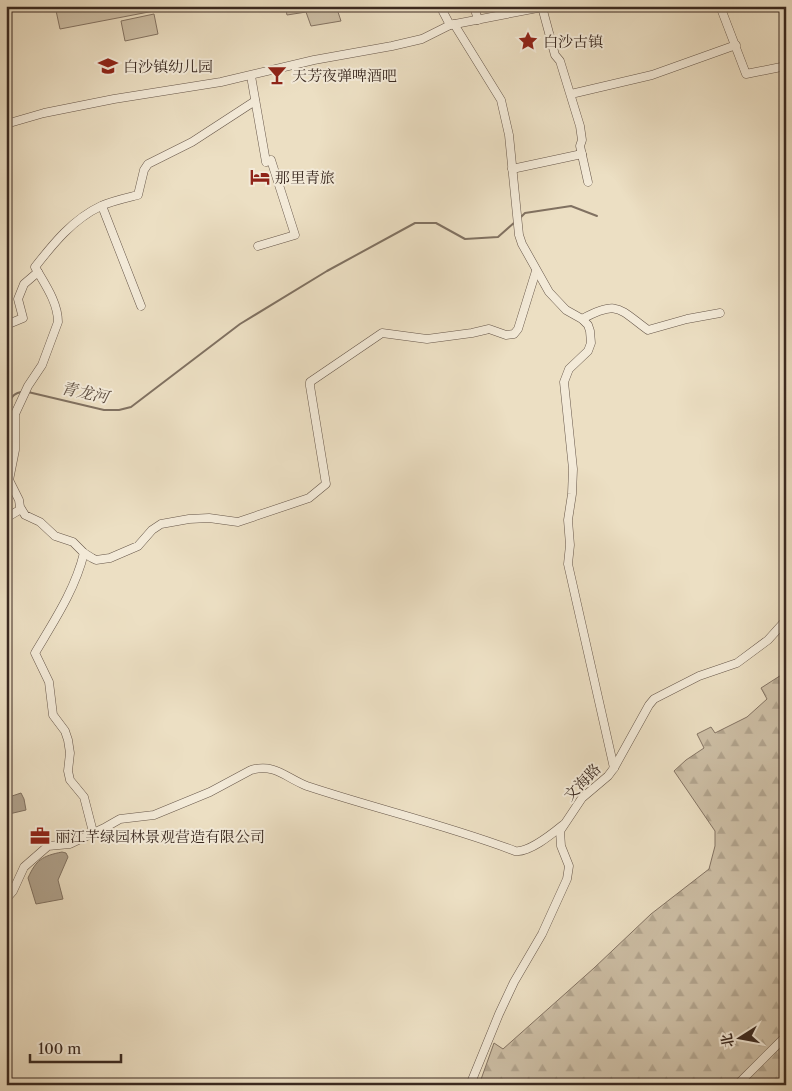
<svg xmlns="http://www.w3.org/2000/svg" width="792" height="1091" font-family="'Libre Caslon Text','Noto Serif SC',serif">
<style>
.forest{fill:url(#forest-firs);stroke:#847464}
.green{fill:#cec0a7;stroke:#847464}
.water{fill:#afa18c;stroke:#807161}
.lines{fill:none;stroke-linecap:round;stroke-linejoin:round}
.stream{stroke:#807161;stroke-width:2}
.minor-casing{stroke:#665649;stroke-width:9}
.minor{stroke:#f3ead8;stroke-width:8}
.labels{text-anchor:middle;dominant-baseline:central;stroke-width:4;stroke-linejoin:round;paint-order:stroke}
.poi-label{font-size:15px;fill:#3a2920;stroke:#f3ead8;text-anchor:start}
.street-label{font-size:15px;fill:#3a2920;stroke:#f3ead8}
.water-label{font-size:16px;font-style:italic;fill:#5d4d40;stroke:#f3ead8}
</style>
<defs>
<pattern id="forest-firs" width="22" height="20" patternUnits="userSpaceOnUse" patternTransform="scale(1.25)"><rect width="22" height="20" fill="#cec0a7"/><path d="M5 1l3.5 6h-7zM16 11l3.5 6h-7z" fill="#b2a58f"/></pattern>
</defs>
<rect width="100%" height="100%" fill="#ecdfc3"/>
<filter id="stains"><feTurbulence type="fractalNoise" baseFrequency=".004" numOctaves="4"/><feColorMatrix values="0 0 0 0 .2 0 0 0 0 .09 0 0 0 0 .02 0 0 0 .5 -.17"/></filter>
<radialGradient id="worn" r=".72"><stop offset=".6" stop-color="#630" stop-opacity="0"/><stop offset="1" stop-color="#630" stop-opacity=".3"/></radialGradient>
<!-- forest -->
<path class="forest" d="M786,672V1085H479L494,1043L503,1049L594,968L651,914L709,869L715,846V831L674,771L686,760L704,748L697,734L711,727L715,733L747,717L767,699L761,688Z"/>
<!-- green -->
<g class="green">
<path d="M55,6H153L154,11L60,29Z"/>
<path d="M285,6H336L341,21L311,26L306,12L287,15Z"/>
<path d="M154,14L158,34L125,41L121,21Z"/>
</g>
<!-- water -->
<g class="water">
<path d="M21,793L24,799L26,810L9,814L6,804V798Z"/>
<path d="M62,852L66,853L68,857L58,880L63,899L36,904L28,878C36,860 42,856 62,852Z"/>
</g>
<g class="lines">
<!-- stream -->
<g class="stream">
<path d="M521,217L525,213L571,206L597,216"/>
<path d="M28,392L104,410H119L131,407L240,324L327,271L415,223H436L465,239L498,237L515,222"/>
<path d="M11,431C9,418 3,393 23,392"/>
<path d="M6,469L9,463"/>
</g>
<defs>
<g id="minor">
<path d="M440,6L450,25"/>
<path d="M474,6L478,20"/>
<path d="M720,6L746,74L786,66"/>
<path d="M542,7L555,55L560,61L580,126L582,140L580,146L588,182"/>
<path d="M454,24L501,100L509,135L519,235L522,244L549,292L566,310L582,319L588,325L590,331L591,343L588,351L569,369L564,382L573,469L572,494L568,520L570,545L568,564L614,768"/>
<path d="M251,76L266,162L271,160L295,235L258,246"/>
<path d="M571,94L652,75L736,45"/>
<path d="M255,101L192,142L148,164L144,170L138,195C126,198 112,201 101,206C73,219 53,244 35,267C44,283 58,302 58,322L42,365L28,386L15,414V450L9,480L19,500L20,507L25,515L40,522L55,536L73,542L84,553L92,558L96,560L110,558L138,546L152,530L161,524L189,519L209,518L238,522L309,498L326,484L310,386V382L382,333L427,339L472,333L489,329L506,335L514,334L518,329L536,271"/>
<path d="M6,124L44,113L114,99L221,82L314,60L392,46L422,39L450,25L548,6"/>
<path d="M512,169L582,154"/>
<path d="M102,206L141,306"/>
<path d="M582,319C618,300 618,308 648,330L687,319L720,313"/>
<path d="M6,325L23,318L18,299L24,284L38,272"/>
<path d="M6,518L21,509"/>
<path d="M84,553C75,590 54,621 35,653L49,682L53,715L65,731L68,740L70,753L68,771L70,780L84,797L93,832"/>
<path d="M6,899L13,891L24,867L48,846L70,844L106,827L120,819L154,815L210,792L251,770C275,763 286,778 307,786C376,809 447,825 515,851C529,853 552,834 563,825"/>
<path d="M470,1085L499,1014L514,982L542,934L567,879L569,866L561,846L560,831L582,798L608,776L614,768L649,705L654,699L699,676L737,663L768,640L786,620"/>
<path d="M737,1085L786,1036"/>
</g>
</defs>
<!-- minor casing -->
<use href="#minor" class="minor-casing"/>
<!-- minor -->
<use href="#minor" class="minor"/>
</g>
<!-- icons -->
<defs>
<symbol id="sight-bare" viewBox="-9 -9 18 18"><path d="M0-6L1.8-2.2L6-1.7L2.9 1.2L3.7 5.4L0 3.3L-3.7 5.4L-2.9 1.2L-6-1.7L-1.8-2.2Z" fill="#8f2418" stroke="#f3ead8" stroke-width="2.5" paint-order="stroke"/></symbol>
<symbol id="school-bare" viewBox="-9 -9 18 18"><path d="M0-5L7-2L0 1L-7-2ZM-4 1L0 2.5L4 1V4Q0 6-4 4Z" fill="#8f2418" stroke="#f3ead8" stroke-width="2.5" paint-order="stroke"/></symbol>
<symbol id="bar-bare" viewBox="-9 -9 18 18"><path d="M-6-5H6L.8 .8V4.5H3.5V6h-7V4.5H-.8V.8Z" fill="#8f2418" stroke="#f3ead8" stroke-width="2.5" paint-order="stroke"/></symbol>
<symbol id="hotel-bare" viewBox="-9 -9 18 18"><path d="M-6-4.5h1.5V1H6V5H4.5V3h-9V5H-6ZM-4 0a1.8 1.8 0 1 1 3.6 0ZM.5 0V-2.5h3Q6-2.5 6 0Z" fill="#8f2418" stroke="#f3ead8" stroke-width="2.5" paint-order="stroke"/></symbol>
<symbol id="office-bare" viewBox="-9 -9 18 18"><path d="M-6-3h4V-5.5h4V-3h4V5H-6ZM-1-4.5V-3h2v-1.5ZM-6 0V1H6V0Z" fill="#8f2418" stroke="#f3ead8" stroke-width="2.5" paint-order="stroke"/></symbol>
</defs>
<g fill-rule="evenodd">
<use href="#sight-bare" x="514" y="27" width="28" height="28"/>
<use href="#school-bare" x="94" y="52" width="28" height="28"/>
<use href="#bar-bare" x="263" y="61" width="28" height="28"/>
<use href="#hotel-bare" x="246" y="163" width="28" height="28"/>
<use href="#office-bare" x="26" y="822" width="28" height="28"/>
</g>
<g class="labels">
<!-- poi labels -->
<g class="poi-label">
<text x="543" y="41">白沙古镇</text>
<text x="123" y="66">白沙镇幼儿园</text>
<text x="292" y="75">天芳夜弹啤酒吧</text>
<text x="275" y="177">那里青旅</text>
<text x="55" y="836">丽江芊绿园林景观营造有限公司</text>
</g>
<!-- street labels -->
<g class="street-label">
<text transform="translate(582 782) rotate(-46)">文海路</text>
</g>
<!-- water labels -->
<g class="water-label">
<text transform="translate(85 392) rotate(12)">青龙河</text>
</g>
</g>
<!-- margin -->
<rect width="792" height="1091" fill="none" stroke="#ecdfc3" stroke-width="25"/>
<rect x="8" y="8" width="777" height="1076" fill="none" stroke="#3a2920" stroke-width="2.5"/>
<rect x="12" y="12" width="767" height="1066" fill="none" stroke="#3a2920"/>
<!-- north arrow -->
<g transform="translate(740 1038) rotate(259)" stroke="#f3ead8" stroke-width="4" paint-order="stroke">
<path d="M0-4L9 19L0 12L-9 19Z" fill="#3a2920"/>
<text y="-8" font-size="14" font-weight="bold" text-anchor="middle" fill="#3a2920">北</text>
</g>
<!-- scale -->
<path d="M30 1054v8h91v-8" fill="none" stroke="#3a2920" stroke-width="2.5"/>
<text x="38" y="1054" font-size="15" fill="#3a2920" stroke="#f3ead8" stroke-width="4" paint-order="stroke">100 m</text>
<rect width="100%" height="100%" filter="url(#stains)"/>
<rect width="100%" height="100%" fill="url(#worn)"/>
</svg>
